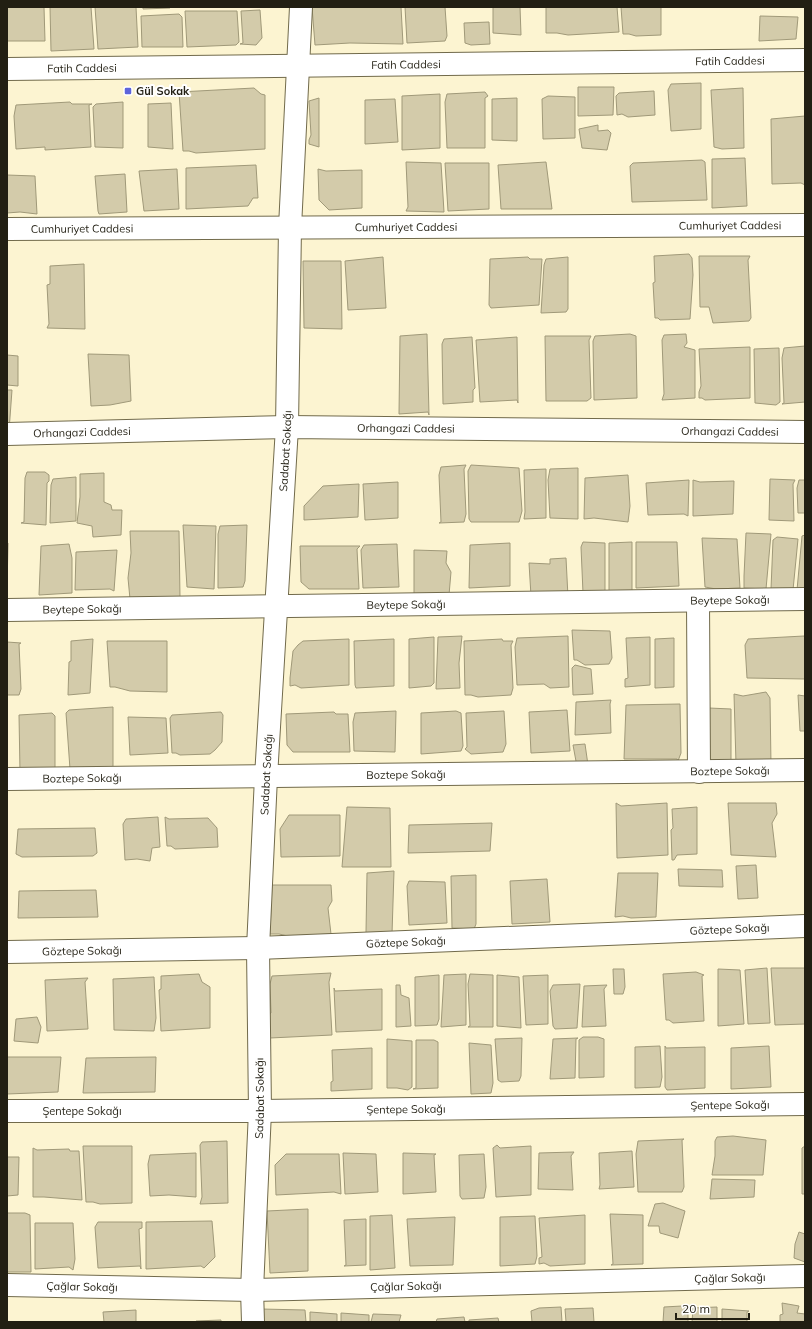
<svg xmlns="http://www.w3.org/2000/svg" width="812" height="1329" font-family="Mulish,sans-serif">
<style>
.building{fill:#d3cbaa;stroke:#a09979}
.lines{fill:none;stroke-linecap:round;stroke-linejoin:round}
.minor-casing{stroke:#716a4b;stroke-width:24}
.secondary-casing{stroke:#716a4b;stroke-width:24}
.minor{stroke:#fff;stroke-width:22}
.secondary{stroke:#fff;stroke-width:22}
.poi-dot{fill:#5d64db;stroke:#fff;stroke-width:1.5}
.labels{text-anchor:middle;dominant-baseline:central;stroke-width:4;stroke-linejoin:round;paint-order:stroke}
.street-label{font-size:11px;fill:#221f13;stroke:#fff}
.poi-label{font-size:11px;font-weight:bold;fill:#221f13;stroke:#fff;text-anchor:start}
</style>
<rect width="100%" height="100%" fill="#fcf4d1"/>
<!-- building -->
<g class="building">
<path d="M7,7H44L45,41H7Z"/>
<path d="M50,7H91L94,49L51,51Z"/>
<path d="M95,7H136L138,47L98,49Z"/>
<path d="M143,7H170V8L143,9Z"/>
<path d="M312,7H401L403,44L350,43L315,45Z"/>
<path d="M405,7H445L447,36L445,41L407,43Z"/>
<path d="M493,7H520L521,35L493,33Z"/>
<path d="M546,7H617L619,32L568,35L557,33H546Z"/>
<path d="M621,7H661V35L636,36L629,34H623Z"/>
<path d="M260,10L262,38L256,45L240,44L243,43L241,11Z"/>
<path d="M185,11H237L239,42L236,45L187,47Z"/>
<path d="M179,14L182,17L183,47H142L141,16Z"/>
<path d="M760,16L798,17L796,39L759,41Z"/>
<path d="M489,22L490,44L471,45L465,43L464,23Z"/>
<path d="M701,83V129L671,131L668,90L671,84Z"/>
<path d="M578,87H614L613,115L578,116Z"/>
<path d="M254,88L261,94L265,95V149L196,153L189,151H183L179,92Z"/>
<path d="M743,88L744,148L722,149L714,147L711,90Z"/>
<path d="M654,91L655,115L628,117L622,114L617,115L616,96L619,93Z"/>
<path d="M485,92L488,96L485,98V148H447L445,102L447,94Z"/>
<path d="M440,94V148L402,150V96Z"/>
<path d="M548,96L575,97V138L543,139L542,99Z"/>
<path d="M319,98V147L309,144V140L311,135L309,101Z"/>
<path d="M517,98V141L492,140V99Z"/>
<path d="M395,99L398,142L365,144V100Z"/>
<path d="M70,102L72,104H92L89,105L91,147L45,150V147L16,149L14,116L16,105Z"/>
<path d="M123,102V148L95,147L93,107L96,104Z"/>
<path d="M171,103L173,149L148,147V104Z"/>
<path d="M805,116V185L801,183L772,184L771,119Z"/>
<path d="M598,125V131L608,130L611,133L607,150L582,148L579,129Z"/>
<path d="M745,158L747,206L712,208V159Z"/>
<path d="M702,160L705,162L707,200L632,202L630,166L633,163Z"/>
<path d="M406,162L441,163L444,212L406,211L408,207Z"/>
<path d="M546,162L552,209H501L498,165Z"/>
<path d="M445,163H489V209L448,211Z"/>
<path d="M256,165L258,198H253L248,206L186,209V168Z"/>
<path d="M177,169L179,209L144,211L139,171Z"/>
<path d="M318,169L326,171L362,170V208L329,210L319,200Z"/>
<path d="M125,174L127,212L99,214L98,211L95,176Z"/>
<path d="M7,175L35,176L37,214L20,212L7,213Z"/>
<path d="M689,254L692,258L693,275L690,319L660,320L658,318H655L653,283L655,282L654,256Z"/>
<path d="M699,256H750L748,260L751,318L749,321L713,323L709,307H700Z"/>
<path d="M383,257L386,308L348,310L345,261Z"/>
<path d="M528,257L530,259H542L539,305L491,308L489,305L490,259Z"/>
<path d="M568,257V309L566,312L541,313L544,265L546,259Z"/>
<path d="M303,261H341L342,329L304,328Z"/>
<path d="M84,264L85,329L47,328L49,324L47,285L50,284V266Z"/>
<path d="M427,334L429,415L428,412L399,414L400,336Z"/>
<path d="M630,334L636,336L637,398L594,400L593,341L595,336Z"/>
<path d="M686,334L687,343L684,347L695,350V398L662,400L664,394L662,340L664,335Z"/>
<path d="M545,336H591L589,340L591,398L587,401H546Z"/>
<path d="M472,337L475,388L473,390V402L443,404L442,344L444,339Z"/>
<path d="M517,337L518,403L517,400L480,402L476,340Z"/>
<path d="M805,346V402L782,404L784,403L782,358L784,348Z"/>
<path d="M750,347V398L705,400L702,398H699V392L701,386L699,349Z"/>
<path d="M779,348L780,402L776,405L755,403L754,349Z"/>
<path d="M88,354L129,355L131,401L110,405L91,406Z"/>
<path d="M7,355L18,356V386L7,385Z"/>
<path d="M7,390H12L9,431H7Z"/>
<path d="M466,465L464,469L466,514L464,522L439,523L441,522L439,475L441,467Z"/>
<path d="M471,465L519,468L522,511L519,522H471L469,519L468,471Z"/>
<path d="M578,468V519L550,518L548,480L550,469Z"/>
<path d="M546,469V518L524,519L525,512L524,470Z"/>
<path d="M27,472H45L49,475V481L47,483L46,525L21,523L24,522L25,478Z"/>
<path d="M104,473V502L111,505L112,510H122L121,535L93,537L92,526L77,523L80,497V474Z"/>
<path d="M628,475L630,506L628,522L594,518L584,519L585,478Z"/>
<path d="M76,477V521L50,523L51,485L53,479Z"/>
<path d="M770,479L795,480L793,484L794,521L769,520Z"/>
<path d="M689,480L688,516L684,514L648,515L646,483Z"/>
<path d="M693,480L700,482L734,481L733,514L693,516Z"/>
<path d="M799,480H805V513H798L797,488Z"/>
<path d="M398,482V518L365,520L363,484Z"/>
<path d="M359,484L358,517L304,520V506L323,486Z"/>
<path d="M183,525L216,526L214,589L187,587Z"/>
<path d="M247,525L245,581L243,587L218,588V534L220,526Z"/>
<path d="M130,531H179L180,598L130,599L128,578L131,553Z"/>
<path d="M746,533L771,534L766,589L744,588V576Z"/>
<path d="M805,535V589L797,590L802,536Z"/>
<path d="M777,537L798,539L793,590L771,589L773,540Z"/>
<path d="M702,538L737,539L740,588L716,589L705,587Z"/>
<path d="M583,542L605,543V592L583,593L581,547Z"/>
<path d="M632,542V591L609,592V543Z"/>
<path d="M636,542H677L679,586L636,588Z"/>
<path d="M7,543H8L7,589Z"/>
<path d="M510,543V586L469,588L470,545Z"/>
<path d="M69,544L72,558V593L39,595L41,546Z"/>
<path d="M397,544L399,587L363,588L361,550L364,545Z"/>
<path d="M300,546H360L357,549L359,589H309L301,582Z"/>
<path d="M117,550L114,591L110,589L75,590L76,552Z"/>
<path d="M414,550L447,551L446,563L451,572L449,595L414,594Z"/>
<path d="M566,558L568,597L531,596L529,563L550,564V559Z"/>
<path d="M572,630L610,631L612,658L609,664L585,665L577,660H574Z"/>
<path d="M462,636L459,663L460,688L436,689L438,637Z"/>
<path d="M568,636L569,687L550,688L544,684L517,685L515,647L517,638Z"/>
<path d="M804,636L805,638V679L747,678L745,645L748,639Z"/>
<path d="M434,637V683L431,686L409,688V639Z"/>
<path d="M650,637V685L625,687V679L628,678L626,638Z"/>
<path d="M674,638V687L655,688V639Z"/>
<path d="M93,639L90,693L68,695L69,662L71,661V641Z"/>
<path d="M349,639V685L301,688L295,685L290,686V678L293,651L298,645L303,641Z"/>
<path d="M394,639V686L356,688L355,685L354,641Z"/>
<path d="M502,639L503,641H513L511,645L513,688L511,695L478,697L471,695H465L464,641Z"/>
<path d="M107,641H167V692L130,691L115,687H110Z"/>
<path d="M7,642L21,643L19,644L21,689L19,695H7Z"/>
<path d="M575,665L591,669L593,694L573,695L572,668Z"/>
<path d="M766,692L770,698L771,765L736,764L734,694L743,696Z"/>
<path d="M798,695L805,696V731H800Z"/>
<path d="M611,700L610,704L611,733L575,735L576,702Z"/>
<path d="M680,704L681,753L678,761L677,759H624L626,705Z"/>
<path d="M113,707V767L70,769L66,713L69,710Z"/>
<path d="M709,708L731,709V761L709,760Z"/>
<path d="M567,710L570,751L531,753L529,712Z"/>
<path d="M396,711L395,752L354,751L353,722L355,713Z"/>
<path d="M456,711L461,713L463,746L461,751L421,754V713Z"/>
<path d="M504,711L506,744L503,752L471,754L465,749L467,747L466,713Z"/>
<path d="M221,712L223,715L222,742L215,750L210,754L180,755L176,753H172L170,718L172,715Z"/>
<path d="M334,712L336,714H348L350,752H293L287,745L286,714Z"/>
<path d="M52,713L55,716V773L20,772L19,715Z"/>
<path d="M128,717L166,718L168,753L130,755Z"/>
<path d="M585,744L589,772H578L573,745Z"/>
<path d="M616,803L621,806L667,803L668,855L617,858Z"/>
<path d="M728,803H776L777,814L772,823L776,857L731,855Z"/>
<path d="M347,807L390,808L391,867H342Z"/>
<path d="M697,807V854L677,855L674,860H672L671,830L673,828L672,809Z"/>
<path d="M289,815H340V856L281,857L280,829Z"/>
<path d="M158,817L160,847L152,848L150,861L137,859L125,860L123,824L126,819Z"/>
<path d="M165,817L169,819L208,818L217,828L218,847L175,849L171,846H167Z"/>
<path d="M492,823L490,851L408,853L409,825Z"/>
<path d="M95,828L97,853L93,856L22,857L16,854L18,829Z"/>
<path d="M756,865L758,898L738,899L736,866Z"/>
<path d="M678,869L722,870L723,887L679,886Z"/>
<path d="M394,871L392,934L368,935L366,932L367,873Z"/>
<path d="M618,873H658L656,917L631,918L623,916L615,917Z"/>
<path d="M476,875V924L474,929L452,928L451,876Z"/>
<path d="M547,879L550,922L512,924L510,881Z"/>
<path d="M409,881L445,882L447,923L409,925L407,886Z"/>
<path d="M272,885H331L332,901L328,908L331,934L288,936L279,934H270Z"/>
<path d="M96,890L98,917L18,918L19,891Z"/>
<path d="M767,968L770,1023L748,1024L745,970Z"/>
<path d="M771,968H805V1024L775,1025Z"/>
<path d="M613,969H624L625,987L623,994H614Z"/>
<path d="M718,969L740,970L744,1024L718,1026Z"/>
<path d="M696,972L704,975L702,976L704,1021L673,1023L669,1020H666L663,974Z"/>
<path d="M331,973L329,982L332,1035L270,1038L269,1014L271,1013L270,984L272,976Z"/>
<path d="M199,974L202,982L210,987V1028L161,1031L159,990L161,989V976Z"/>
<path d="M466,974V1025L441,1027L444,975Z"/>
<path d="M470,974L493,975V1027H468L470,1026L468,984Z"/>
<path d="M439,975V1019L437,1025L415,1026V977Z"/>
<path d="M497,975L519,977L521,1028L497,1026Z"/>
<path d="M548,975V1024L526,1025L523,976Z"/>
<path d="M154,977L156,1018L154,1031L114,1030L113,979Z"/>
<path d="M88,978L85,982L88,1029L47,1031L45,980Z"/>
<path d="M580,984L577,1028L555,1029L553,1026L550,991L553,985Z"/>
<path d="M396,985H400L401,995L409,998L411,1026L396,1027Z"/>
<path d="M607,985L604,989L606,1026L582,1027L584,986Z"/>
<path d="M334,988L335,991L382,989V1030L336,1032Z"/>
<path d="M37,1017L41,1027L38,1043L14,1041L16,1019Z"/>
<path d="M583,1037H598L604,1039V1077L579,1078V1040Z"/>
<path d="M522,1038L521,1076L519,1081L501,1082L498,1080L495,1039Z"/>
<path d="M578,1038L576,1039L575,1078L550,1079L553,1039Z"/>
<path d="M387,1039L412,1041V1087L408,1090L397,1088H387Z"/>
<path d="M416,1040H434L438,1042V1088L413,1089L416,1088Z"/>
<path d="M469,1043L491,1045L493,1083L491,1093L471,1094Z"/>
<path d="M660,1046L662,1077L660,1087L635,1088V1047Z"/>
<path d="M665,1046L666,1048L705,1047V1088L667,1090L665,1087Z"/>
<path d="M769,1046L771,1087L731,1089V1048Z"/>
<path d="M372,1048V1089L331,1091V1082L333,1081L332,1050Z"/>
<path d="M7,1057H61L58,1092L7,1094Z"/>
<path d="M156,1057L155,1092L83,1093L86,1058Z"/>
<path d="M733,1136L766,1140L763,1175H712L715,1156V1141L717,1137Z"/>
<path d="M684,1139L682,1140L684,1187L682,1192H638L636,1154L638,1141Z"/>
<path d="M227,1141L228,1203L200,1204L202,1197L200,1145L202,1142Z"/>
<path d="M497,1145L500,1148L531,1146V1195L496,1197L493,1148Z"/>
<path d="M83,1146H132V1203L100,1204L93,1202H86Z"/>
<path d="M805,1146V1194H802V1148Z"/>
<path d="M33,1148L37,1150L69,1149L70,1151H79L82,1200L44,1197H33Z"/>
<path d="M632,1151L634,1187L599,1189L600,1185L599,1153Z"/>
<path d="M574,1152L571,1156L573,1190L538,1189L539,1153Z"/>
<path d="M196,1153V1197L169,1195L150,1196L148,1164L150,1155Z"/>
<path d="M343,1153L376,1154L378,1192L345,1194Z"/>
<path d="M403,1153L436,1154L434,1155L436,1192L403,1194Z"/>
<path d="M286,1154H339L341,1194L334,1192L276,1195L275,1165Z"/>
<path d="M484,1154L486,1187L484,1198L462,1199L460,1196L459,1155Z"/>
<path d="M7,1157H19L18,1195L7,1196Z"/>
<path d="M712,1179L755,1180L754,1197L710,1199Z"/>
<path d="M663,1203L685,1211L678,1238L660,1233L659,1226H648L655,1204Z"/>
<path d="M308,1209V1271L270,1273L267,1211Z"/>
<path d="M7,1213H25L30,1215L31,1272H7Z"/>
<path d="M610,1214L643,1215V1264L611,1265L613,1264Z"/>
<path d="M392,1215L395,1268L370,1270V1216Z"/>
<path d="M585,1215V1264L550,1266L544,1263L539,1264V1258L542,1257L539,1218Z"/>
<path d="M535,1216L537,1256L535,1264L500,1266V1217Z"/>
<path d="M455,1217L453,1265L410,1266L407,1219Z"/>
<path d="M366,1219V1265L344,1266L346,1265L344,1220Z"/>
<path d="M212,1221L215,1257L204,1268L201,1266L146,1269V1222Z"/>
<path d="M98,1222H142V1228L139,1229L141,1269L140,1266L98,1268L95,1227Z"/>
<path d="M35,1223H73L75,1259L73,1270L69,1267L35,1269Z"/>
<path d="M799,1232L805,1234V1262L794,1258L795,1244Z"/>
<path d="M782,1303L799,1306L797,1313L805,1314V1322H780V1315L783,1314Z"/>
<path d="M682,1306L688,1308V1322H663L664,1307Z"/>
<path d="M561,1307L562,1322H532L531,1311L539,1308Z"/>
<path d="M717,1307V1322H692L693,1308Z"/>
<path d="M593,1308L594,1322H566L565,1309Z"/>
<path d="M261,1309L305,1310L306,1322H259Z"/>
<path d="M722,1309L749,1311L747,1312V1322H722Z"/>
<path d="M136,1310V1322H104L103,1312Z"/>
<path d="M310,1312L337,1314V1322H310Z"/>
<path d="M341,1313L369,1315V1322H341Z"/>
<path d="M373,1314L401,1315L399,1322H371Z"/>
<path d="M464,1317L465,1322H436L437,1319Z"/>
<path d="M498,1318L499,1322H469V1320Z"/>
<path d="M221,1320V1322H197L196,1321Z"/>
</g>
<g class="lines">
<defs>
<g id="minor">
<path id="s1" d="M7,229L805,225"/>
<path id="s2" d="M7,434L287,427L805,432"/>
<path d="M698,601L699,772"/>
<path id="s3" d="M7,610L805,599"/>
<path id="s4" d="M7,779L805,770"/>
<path id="s5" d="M7,952L258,948L805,926"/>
<path id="s6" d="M7,1111H260L805,1104"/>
<path id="s7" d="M7,1285L252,1290L805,1276"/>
<path id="s8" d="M253,1322L252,1290L260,1111L258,948L266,777L287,427L290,227L301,7"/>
</g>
<g id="secondary">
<path id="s9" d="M7,69L805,60"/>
</g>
</defs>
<!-- minor casing -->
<use href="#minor" class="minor-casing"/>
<!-- secondary casing -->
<use href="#secondary" class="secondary-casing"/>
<!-- minor -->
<use href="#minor" class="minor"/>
<!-- secondary -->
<use href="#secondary" class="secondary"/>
</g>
<!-- markers -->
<rect class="poi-dot" x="124" y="87" width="8" height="8" rx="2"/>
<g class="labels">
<!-- street labels -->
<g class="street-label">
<text stroke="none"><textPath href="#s9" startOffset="723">Fatih Caddesi</textPath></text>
<text stroke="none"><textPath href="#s9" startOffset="399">Fatih Caddesi</textPath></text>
<text stroke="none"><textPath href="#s9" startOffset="75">Fatih Caddesi</textPath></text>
<text stroke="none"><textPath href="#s1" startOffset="723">Cumhuriyet Caddesi</textPath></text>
<text stroke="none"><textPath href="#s1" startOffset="399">Cumhuriyet Caddesi</textPath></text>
<text stroke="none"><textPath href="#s1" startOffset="75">Cumhuriyet Caddesi</textPath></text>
<text stroke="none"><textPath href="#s2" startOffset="399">Orhangazi Caddesi</textPath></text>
<text stroke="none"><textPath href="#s2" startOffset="75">Orhangazi Caddesi</textPath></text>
<text stroke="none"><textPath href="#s2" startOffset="723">Orhangazi Caddesi</textPath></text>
<text stroke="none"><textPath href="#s8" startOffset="872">Sadabat Sokağı</textPath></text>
<text stroke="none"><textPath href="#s3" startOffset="723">Beytepe Sokağı</textPath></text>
<text stroke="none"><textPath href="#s3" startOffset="399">Beytepe Sokağı</textPath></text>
<text stroke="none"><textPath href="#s3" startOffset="75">Beytepe Sokağı</textPath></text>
<text stroke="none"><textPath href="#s4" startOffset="723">Boztepe Sokağı</textPath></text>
<text stroke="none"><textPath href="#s8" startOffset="548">Sadabat Sokağı</textPath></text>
<text stroke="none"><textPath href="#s4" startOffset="399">Boztepe Sokağı</textPath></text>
<text stroke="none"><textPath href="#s4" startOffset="75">Boztepe Sokağı</textPath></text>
<text stroke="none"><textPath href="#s5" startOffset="723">Göztepe Sokağı</textPath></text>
<text stroke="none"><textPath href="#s5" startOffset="399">Göztepe Sokağı</textPath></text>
<text stroke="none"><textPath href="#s5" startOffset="75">Göztepe Sokağı</textPath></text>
<text stroke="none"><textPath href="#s8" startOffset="224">Sadabat Sokağı</textPath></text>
<text stroke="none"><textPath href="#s6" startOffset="723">Şentepe Sokağı</textPath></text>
<text stroke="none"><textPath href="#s6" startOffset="399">Şentepe Sokağı</textPath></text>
<text stroke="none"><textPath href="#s6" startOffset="75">Şentepe Sokağı</textPath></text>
<text stroke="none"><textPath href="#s7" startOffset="723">Çağlar Sokağı</textPath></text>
<text stroke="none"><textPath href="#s7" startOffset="399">Çağlar Sokağı</textPath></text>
<text stroke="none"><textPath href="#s7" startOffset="75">Çağlar Sokağı</textPath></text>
</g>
<!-- poi labels -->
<g class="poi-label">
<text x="136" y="91">Gül Sokak</text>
</g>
</g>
<!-- border -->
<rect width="812" height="1329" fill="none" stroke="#221f13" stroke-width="16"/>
<!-- scale -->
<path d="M676 1313v6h73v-6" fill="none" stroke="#221f13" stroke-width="2"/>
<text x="682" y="1313" font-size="12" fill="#221f13" stroke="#ffffff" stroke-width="3" paint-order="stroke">20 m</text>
</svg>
